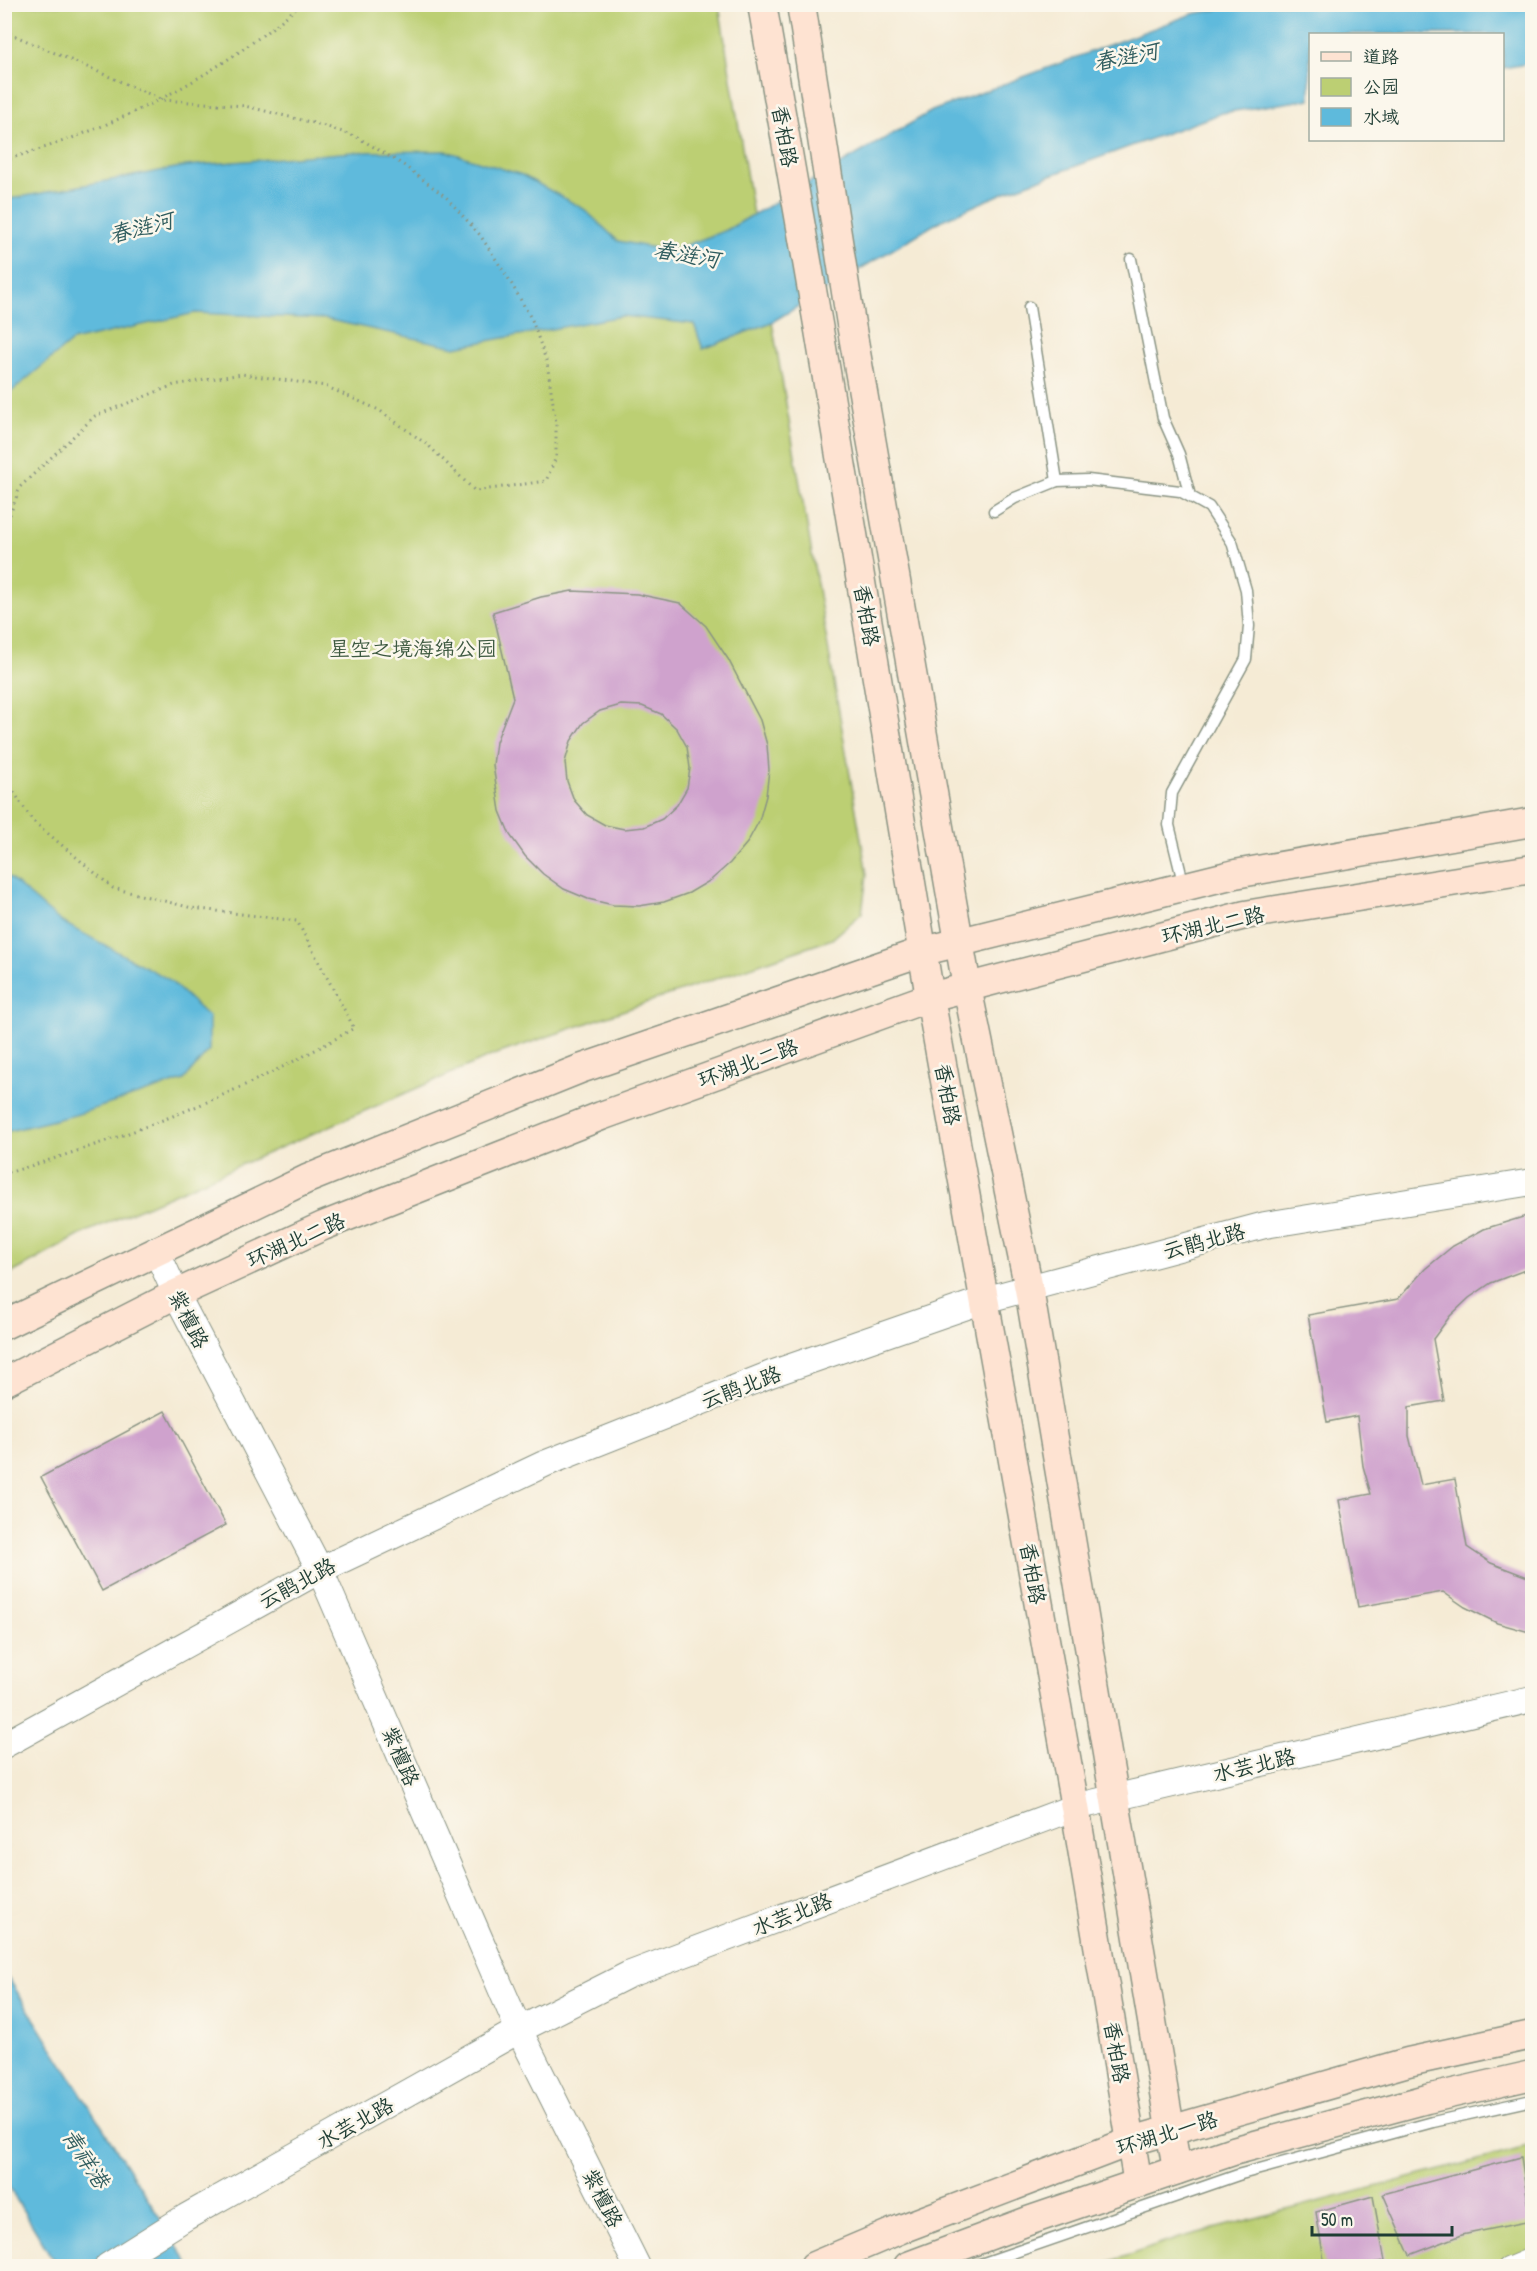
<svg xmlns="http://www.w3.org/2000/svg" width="1537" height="2271" font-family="'Patrick Hand','LXGW WenKai TC',sans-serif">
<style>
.green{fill:#bccf73;stroke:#6e8654;stroke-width:1.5}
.water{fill:#5ebadc;stroke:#3e7c88;stroke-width:1.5}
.building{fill:#cfa2cd;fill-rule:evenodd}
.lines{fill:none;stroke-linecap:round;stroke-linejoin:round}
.service-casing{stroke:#8a9484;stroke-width:13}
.pedestrian-casing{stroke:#8a9484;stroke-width:17}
.tertiary-casing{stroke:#8a9484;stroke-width:28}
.secondary-casing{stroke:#8a9484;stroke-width:31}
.path{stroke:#8a9484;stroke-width:3;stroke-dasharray:1.5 4.5;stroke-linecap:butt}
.service{stroke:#fff;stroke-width:10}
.pedestrian{stroke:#fff;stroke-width:15}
.tertiary{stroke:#fff;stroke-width:26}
.secondary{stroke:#fee3d2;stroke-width:28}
.labels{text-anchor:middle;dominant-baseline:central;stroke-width:5;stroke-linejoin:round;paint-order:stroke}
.street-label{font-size:21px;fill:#1f3d34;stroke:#fbf7ec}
.park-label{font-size:21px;fill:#3e5a41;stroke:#fbf7ec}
.water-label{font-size:22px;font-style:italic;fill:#2f5c5e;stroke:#fbf7ec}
</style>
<rect width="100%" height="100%" fill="#fbf7ec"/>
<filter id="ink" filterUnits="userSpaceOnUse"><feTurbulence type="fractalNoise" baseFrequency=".0167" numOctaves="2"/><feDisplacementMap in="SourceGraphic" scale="12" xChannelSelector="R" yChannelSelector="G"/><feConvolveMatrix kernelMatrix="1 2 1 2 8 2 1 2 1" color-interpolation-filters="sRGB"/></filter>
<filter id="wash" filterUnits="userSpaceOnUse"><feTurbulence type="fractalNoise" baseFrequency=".008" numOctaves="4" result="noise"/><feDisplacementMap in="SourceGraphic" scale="24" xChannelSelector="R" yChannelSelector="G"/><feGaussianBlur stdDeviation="1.35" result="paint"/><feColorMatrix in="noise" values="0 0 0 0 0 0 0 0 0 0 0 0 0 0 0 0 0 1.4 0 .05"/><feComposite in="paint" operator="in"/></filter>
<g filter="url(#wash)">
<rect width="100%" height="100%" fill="#f5ebd5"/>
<!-- green -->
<g class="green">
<path d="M5,5H719L753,215L727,230L670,252L703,349L772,322L867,874L862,913L832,939L491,1056L84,1233L5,1277Z"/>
<path d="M1532,2146V2266H1097L1179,2238Z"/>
</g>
<!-- water -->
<g class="water">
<path d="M1247,4L1532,5V63L1503,68L1502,34H1310V99L1222,113L1010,190L940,221L772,322L703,349L694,324L622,316L455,347L325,319L195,313L72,341L5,397L4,201L10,199L186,166L353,152L446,151L522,175L584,209L618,241L670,251L727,230L932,111L1192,14Z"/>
<path d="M5,874L60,921L168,979L209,1017V1050L184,1080L75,1115L5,1132Z"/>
<path d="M4,1971L190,2266H57L5,2181Z"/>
</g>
<g id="blocks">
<!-- building -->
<g class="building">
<path d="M572,591L637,594L680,603L706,626L728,659L760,720L767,745L769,770L766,796L759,821L747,843L730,863L711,880L689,893L664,902L639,906L613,905L588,899L564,889L543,874L525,856L510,835L500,811L493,765L496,742L513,698L493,612L541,597ZM621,705L642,706L661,714L677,729L687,747L690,768L687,788L677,805L662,819L644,827L624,829L605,825L587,815L574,800L567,781L565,762L571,741L583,723L600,711Z"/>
<path d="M1533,1214V1267L1491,1283L1469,1298L1450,1316L1433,1339L1444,1401L1409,1407V1436L1421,1485L1455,1479L1467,1547L1491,1563L1533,1579V1633L1497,1623L1465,1607L1443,1592L1358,1607L1339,1500L1371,1494L1363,1466L1357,1416L1327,1422L1308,1315L1398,1299L1425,1269L1453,1246L1484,1229Z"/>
<path d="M165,1411L226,1525L102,1591L41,1477Z"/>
<path d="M1521,2157L1531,2221L1462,2235L1410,2255L1383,2194Z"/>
<path d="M1373,2196L1385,2261L1353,2266H1325L1316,2212Z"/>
</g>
</g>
</g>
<g filter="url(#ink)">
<use href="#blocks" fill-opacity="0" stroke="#8a9484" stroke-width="1.5"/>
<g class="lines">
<defs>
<g id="service">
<path d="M1131,259L1163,418L1179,454L1190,496"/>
<path d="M1029,307L1057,481"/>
<path d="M994,511L1015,498L1057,481L1088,480L1180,491L1209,507L1232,542L1246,590L1249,626L1246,659L1172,793L1169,825L1184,886"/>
<path d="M975,2266L1241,2174L1433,2122L1532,2100"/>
</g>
<path id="pedestrian" d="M1506,2266L1532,2255"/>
<g id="tertiary">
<path d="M156,1250L176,1294L320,1570L519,2030L637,2266"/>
<path d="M4,1745L320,1570L544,1464L771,1374L984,1300L1265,1225L1532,1182"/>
<path d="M108,2266L186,2217L519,2030L628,1975L1075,1807L1532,1699"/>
</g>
<g id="secondary">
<path d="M762,4L819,330L930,997L1075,1807L1138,2184"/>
<path d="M801,4L851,324L967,987L1029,1289L1177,2170"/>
<path d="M4,1325L307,1179L580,1069L924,951L1235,874L1532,822"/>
<path d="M4,1382L176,1294L323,1226L601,1116L930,997L1245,915L1532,869"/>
<path d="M814,2266L901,2229L1132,2141L1408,2062L1532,2035"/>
<path d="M908,2266L1028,2221L1233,2151L1427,2099L1532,2075"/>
</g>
</defs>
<!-- service casing -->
<use href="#service" class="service-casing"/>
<!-- pedestrian casing -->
<use href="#pedestrian" class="pedestrian-casing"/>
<!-- tertiary casing -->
<use href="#tertiary" class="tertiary-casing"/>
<!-- secondary casing -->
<use href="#secondary" class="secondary-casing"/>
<!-- path -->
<g class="path">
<path d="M4,31L163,100L245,106L322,125L357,137L402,164L446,197L480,235L510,281L532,320L547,363L556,423V457L546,481L475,491L429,446L379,410L325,386L242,374L174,385L95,416L20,487L4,531"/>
<path d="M4,160C112,130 216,78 301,4"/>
<path d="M4,777L33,821L113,888L192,908L297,921L354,1028C246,1092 125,1138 4,1174"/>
</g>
<!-- service -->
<use href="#service" class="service"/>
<!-- pedestrian -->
<use href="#pedestrian" class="pedestrian"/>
<!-- tertiary -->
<use href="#tertiary" class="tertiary"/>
<!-- secondary -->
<use href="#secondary" class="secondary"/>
</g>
</g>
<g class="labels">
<!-- street labels -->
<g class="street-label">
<text transform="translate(785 136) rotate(80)">香柏路</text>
<text transform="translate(867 615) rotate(80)">香柏路</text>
<text transform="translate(1213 925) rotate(-13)">环湖北二路</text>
<text transform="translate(748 1063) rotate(-20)">环湖北二路</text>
<text transform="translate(948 1094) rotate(80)">香柏路</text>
<text transform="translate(296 1240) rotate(-24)">环湖北二路</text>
<text transform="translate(1204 1241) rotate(-15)">云鹃北路</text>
<text transform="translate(189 1319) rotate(63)">紫檀路</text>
<text transform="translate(741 1387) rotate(-21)">云鹃北路</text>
<text transform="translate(1033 1573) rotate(80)">香柏路</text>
<text transform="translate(297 1583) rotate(-28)">云鹃北路</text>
<text transform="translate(401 1756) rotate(67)">紫檀路</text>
<text transform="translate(1254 1765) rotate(-13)">水芸北路</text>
<text transform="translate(792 1914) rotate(-21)">水芸北路</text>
<text transform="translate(1117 2052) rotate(80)">香柏路</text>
<text transform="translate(355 2123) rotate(-29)">水芸北路</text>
<text transform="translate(1167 2133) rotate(-17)">环湖北一路</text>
<text transform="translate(603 2198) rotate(63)">紫檀路</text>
</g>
<!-- park labels -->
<g class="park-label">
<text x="413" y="648">星空之境海绵公园</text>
</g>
<!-- water labels -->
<g class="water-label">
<text transform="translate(1126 56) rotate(-11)">春涟河</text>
<text transform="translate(141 227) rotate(-14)">春涟河</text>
<text transform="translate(687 254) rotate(10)">春涟河</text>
<text transform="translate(86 2158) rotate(57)">青祥港</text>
</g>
</g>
<!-- margin -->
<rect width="1537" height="2271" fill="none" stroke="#fbf7ec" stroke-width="24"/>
<!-- legend -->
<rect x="1309" y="33" width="195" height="108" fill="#fbf7ec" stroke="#a3ada2" stroke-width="1.5"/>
<rect x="1321" y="52" width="30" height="9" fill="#fee3d2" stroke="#a3ada2" stroke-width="1.5"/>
<text x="1363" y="63" font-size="18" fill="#1f3d34">道路</text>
<rect x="1321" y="78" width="30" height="18" fill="#bccf73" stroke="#a3ada2" stroke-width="1.5"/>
<text x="1363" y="93" font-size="18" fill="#1f3d34">公园</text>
<rect x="1321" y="108" width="30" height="18" fill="#5ebadc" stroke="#a3ada2" stroke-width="1.5"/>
<text x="1363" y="123" font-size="18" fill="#1f3d34">水域</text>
<!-- scale -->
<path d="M1312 2226v9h140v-9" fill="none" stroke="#1f3d34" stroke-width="3"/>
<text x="1321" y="2226" font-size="18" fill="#1f3d34" stroke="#fbf7ec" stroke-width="4.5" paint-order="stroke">50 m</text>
</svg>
